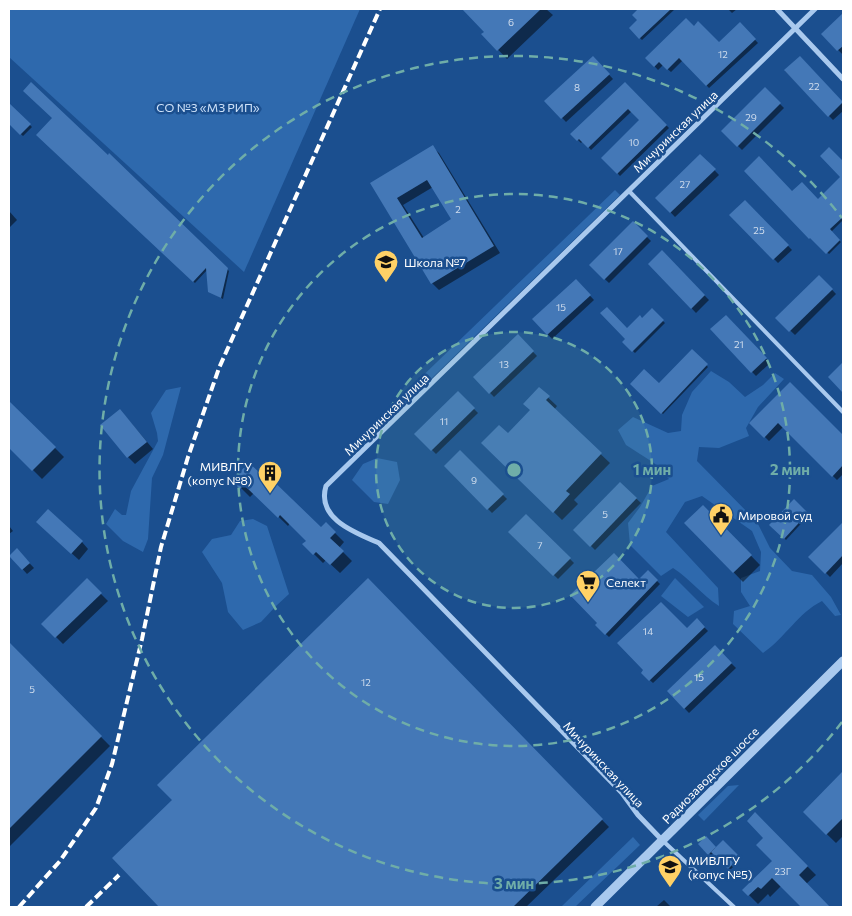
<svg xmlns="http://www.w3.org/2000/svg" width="852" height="916" font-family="Commissioner,sans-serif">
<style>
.green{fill:#2e69ad}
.shadow{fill:#0007;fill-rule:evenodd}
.building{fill:#4478b7;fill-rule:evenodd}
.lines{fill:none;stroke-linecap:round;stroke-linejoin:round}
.service{stroke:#a9c9ee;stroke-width:4}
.minor{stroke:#a9c9ee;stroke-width:5}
.tertiary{stroke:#a9c9ee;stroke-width:9}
.rail{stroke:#fff;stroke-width:4;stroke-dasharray:9 4;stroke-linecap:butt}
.ring{fill:none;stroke:#6fada8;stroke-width:2.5;stroke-dasharray:9 6}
.labels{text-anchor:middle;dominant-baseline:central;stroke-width:5;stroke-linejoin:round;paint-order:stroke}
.number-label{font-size:10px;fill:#d0dded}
.park-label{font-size:12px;fill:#cfe3fa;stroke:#1b4f8f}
.street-label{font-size:12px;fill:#fff;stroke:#1b4f8f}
.poi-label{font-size:12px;fill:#fff;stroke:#1b4f8f;text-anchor:start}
.centre{fill:#6fada8;stroke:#1b4f8f;stroke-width:2.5}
.ring-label{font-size:15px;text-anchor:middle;font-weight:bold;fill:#6fada8;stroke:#1b4f8f;stroke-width:5;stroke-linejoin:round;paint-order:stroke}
</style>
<rect width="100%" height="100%" fill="#1b4f8f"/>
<!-- green -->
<g class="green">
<path d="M9,9H360L244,272L9,57Z"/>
<path d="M615,190L620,195L357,451L351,445Z"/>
<path d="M711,371L729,382L745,397L763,385L775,373L784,379L758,407L746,428L749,436L719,448L699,447L697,461L757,522L770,548L792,571L812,575L831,597L841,615L835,616L822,601C798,613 785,638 763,653L733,624L734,611L750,606L741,592V578L760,571L761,552L752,531L702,496L685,502L666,532L718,588L719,606C702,595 690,579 673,568L661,576L630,545L628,523L640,507L652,486L669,479L654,463L626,445L618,430L633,417L668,433L681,431L682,415L692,392Z"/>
<path d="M181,387L163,455L152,478L148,539L143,552L123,541L106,524L115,509L122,515H126L131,491L158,441L157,433L151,413L166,390Z"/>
<path d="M377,458L397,462L400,480L388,504L374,502L352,480L363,464Z"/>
<path d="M253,519L267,526L289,594L276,606L261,622L243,630L228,612L222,583L202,552L212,539L231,535L240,521Z"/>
<path d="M675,578L704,607L688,617L661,596Z"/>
<path d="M739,785L704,821L698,815L728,786Z"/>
<path d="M633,837L640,845L575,907H561Z"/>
</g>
<!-- shadow -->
<g class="shadow">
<path d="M463,9H546L553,15L507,59L483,34L486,32Z"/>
<path d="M640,9H675L642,40L630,28L639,20L634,15Z"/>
<path d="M728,9H737L732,13Z"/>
<path d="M843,15V55L823,34Z"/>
<path d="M740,24L758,43L709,88L683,60L671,72L663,65L658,70L647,58L694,27L719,44Z"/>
<path d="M593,57L613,79L566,122L546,101Z"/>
<path d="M800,57L843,104V111L833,120L785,71Z"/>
<path d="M625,83L669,128L620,176L603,158L641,120L632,111L591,150L583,141L581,143L572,134Z"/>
<path d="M765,89L784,108L742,150L723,131Z"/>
<path d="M9,105L32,127L23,136L10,124L13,120L9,116Z"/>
<path d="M38,135L108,157L109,155L229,271L223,299L212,293L208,269L195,283Z"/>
<path d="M432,147L439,153L500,253L439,290L432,283L372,184ZM433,187L453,220L424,238L403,205Z"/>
<path d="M829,149L843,163V220L831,232L841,242L829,254L813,238L792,193L818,200L842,178Z"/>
<path d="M700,155L719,175L675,217L657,198Z"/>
<path d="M745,201L792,250L778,263L731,215Z"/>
<path d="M9,211L17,220L9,228Z"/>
<path d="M633,223L651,241L609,283L590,265Z"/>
<path d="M662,252L709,300L696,313L650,264Z"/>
<path d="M819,276L836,294L795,335L777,318Z"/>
<path d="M576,281L594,300L552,339L534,319Z"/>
<path d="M652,310L665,323L635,353L624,342L627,339V330L642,320Z"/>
<path d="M726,316L770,363L756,376L712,330Z"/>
<path d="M518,336L537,356L494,397L475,377Z"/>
<path d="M692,351L708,367L663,414L631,384L659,385Z"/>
<path d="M790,384L843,437V474L837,480L783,427L769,441L751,423Z"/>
<path d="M539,389L557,406L554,410L610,463L574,500L578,504L562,520L483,443L508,435L531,410Z"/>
<path d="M458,393L478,413L436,454L416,434Z"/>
<path d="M9,402L64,457L42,479L9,446Z"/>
<path d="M126,417L153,449L135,464L128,457Z"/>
<path d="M460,452L507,499L492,513L446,466Z"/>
<path d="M249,464L321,529L326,524L344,542L339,548L352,561L340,573L326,560L323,563L313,553L308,541L290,523L288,526L254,493L250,497L233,480Z"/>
<path d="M620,483L641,503L595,550L575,530Z"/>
<path d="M794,501L809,515L786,540L771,525Z"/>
<path d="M703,506L760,565L743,582L686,523Z"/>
<path d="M526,515L574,563L558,579L510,532Z"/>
<path d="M843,524V563L830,577L810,557Z"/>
<path d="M9,526L13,531L9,534Z"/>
<path d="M44,528L82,542L88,549L79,560Z"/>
<path d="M17,550L34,568L27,574L11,556Z"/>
<path d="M648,572L660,584L609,637L596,625Z"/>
<path d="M87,580L108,601L63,644L43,624Z"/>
<path d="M368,580L609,827L526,907H161L114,859L174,800Z"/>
<path d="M697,620L708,631L653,683L642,673Z"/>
<path d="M9,644L110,746L9,847Z"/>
<path d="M715,647L736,668L689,713L668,691Z"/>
<path d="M843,773V836L836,843L804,812Z"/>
<path d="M755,814L816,875L806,884L828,907H801L802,906L782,885L770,897L768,894L758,904L744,890L773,861Z"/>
<path d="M723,842L741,859L730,870L714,853L711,855L699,844L716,848Z"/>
<path d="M664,900L671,907H656Z"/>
</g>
<!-- building -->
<g class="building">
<path d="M462,9H541L497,51L481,34L484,32Z"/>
<path d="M638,9H671L639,39L629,28L637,20L632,15Z"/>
<path d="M843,13V46L837,51L821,34Z"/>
<path d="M686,18L694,26L698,21L719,42L740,22L756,39L706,86L679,58L667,70L659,62L654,67L645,58Z"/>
<path d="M593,56L610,74L561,119L544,101Z"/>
<path d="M800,56L843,102L828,117L784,70Z"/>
<path d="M31,82L108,155L109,153L228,268L221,298L208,292L206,268L193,282L36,135L52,118L23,91Z"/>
<path d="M625,82L667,125L617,174L601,158L639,120L628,109L588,148L579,139L577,141L570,134Z"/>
<path d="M765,87L781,103L737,147L721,131Z"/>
<path d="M9,103L31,124L20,135L9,124Z"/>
<path d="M433,145L494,246L431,284L370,183ZM427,180L451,219L422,238L397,198Z"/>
<path d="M829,147L843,161V217L830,229L840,240L826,254L810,238L809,239L744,171L759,156L792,191L802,182L818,199L840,177L820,156Z"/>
<path d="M700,154L716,169L670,213L655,198Z"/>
<path d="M745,200L789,245L773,260L729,215Z"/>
<path d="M633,221L648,236L604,280L589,265Z"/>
<path d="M662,250L705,295L691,309L648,264Z"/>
<path d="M819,275L833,289L789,332L775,318Z"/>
<path d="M576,279L591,295L547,335L532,319Z"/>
<path d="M607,307L627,328L640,315L642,318L652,308L664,320L632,352L622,342L625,339L600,313Z"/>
<path d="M726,315L767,358L751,373L710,329Z"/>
<path d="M518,334L534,351L489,394L473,377Z"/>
<path d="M692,349L708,364L661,414L630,384L644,369L659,383Z"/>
<path d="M843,362V393L828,377Z"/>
<path d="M790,382L843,435V465L832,477L778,423L764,438L749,423Z"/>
<path d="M539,387L550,396L546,400L602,453L566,491L570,494L553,513L481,443L499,425L508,433L530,410L523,404Z"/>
<path d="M458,391L475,408L431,451L414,434Z"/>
<path d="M9,401L56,447L32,471L9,448Z"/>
<path d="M120,409L147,442L127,458L100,425Z"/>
<path d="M460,450L504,494L487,510L444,466Z"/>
<path d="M249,463L260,473L263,471L321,527L326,522L336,532L330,538L344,551L330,565L316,552L313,555L302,544L306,541L280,515L278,518L244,485L240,489L231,480Z"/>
<path d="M620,482L637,498L590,547L573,530Z"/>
<path d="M794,499L808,513L784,539L769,525Z"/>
<path d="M703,505L752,555L733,573L684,523Z"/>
<path d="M48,509L83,541L71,554L36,522Z"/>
<path d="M526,514L571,558L553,576L508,532Z"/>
<path d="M843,522V555L825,574L808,557Z"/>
<path d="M17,548L30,563L22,570L9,556Z"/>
<path d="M614,553L639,579L648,570L658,580L605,635L595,625L597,623L570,595Z"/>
<path d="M87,578L102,593L55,638L41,624Z"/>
<path d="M368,578L603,819L513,907H159L112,858L172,800L157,785Z"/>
<path d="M661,602L687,628L697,618L705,627L649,681L641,673L643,670L617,643Z"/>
<path d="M9,642L102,736L9,829Z"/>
<path d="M715,645L732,663L684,709L667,691Z"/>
<path d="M843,771V818L826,835L803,812Z"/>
<path d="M755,812L808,866L799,875L830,907H801L772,878L761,889L758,887L748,896L742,890L772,861L756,845L763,838L747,821Z"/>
<path d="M706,836L716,847L708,855L698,844Z"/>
<path d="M723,840L740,857L728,869L711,852Z"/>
</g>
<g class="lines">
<!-- service -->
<g class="service">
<path d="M629,191L843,412"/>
<path d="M662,840L734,907"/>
</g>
<!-- minor -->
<g class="minor">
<path d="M777,9L843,79"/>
<path d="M662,840L638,815L622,793L379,543C356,533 316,519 326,486L815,9"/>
</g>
<!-- tertiary -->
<path class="tertiary" d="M595,907L843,661"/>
<!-- rail -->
<g class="rail">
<path d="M19,907L60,861L96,808L112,764L142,639L161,547L188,457L219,368L380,9"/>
<path d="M86,907L119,875"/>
</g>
</g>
<!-- distance rings -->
<circle cx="514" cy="470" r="138" fill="#6fada8" fill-opacity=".12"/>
<g class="ring">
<circle cx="514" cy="470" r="138"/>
<circle cx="514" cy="470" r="276"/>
<path d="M842 722A414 414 0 1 1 842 218"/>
</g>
<!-- icons -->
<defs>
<symbol id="school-pin" viewBox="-11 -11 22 30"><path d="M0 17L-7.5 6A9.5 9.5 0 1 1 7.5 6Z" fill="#ffd166" stroke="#1b4f8f"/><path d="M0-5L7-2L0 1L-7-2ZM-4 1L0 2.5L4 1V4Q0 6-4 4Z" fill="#111"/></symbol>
<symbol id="building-pin" viewBox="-11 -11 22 30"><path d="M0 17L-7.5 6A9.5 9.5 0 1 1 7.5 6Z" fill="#ffd166" stroke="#1b4f8f"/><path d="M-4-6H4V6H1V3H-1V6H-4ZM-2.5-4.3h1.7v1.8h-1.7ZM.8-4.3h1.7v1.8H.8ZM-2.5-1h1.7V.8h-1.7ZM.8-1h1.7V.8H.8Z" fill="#111"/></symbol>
<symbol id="civic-pin" viewBox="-11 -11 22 30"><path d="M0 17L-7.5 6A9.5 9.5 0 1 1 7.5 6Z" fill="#ffd166" stroke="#1b4f8f"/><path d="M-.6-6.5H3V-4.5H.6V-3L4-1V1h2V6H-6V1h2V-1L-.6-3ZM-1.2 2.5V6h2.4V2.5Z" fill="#111"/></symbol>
<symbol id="supermarket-pin" viewBox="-11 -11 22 30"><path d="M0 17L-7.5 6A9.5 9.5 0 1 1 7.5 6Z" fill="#ffd166" stroke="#1b4f8f"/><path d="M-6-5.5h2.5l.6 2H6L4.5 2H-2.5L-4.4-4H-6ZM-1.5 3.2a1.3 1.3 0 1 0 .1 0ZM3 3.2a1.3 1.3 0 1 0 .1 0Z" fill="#111"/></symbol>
<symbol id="university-pin" viewBox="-11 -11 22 30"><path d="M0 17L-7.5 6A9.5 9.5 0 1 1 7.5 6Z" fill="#ffd166" stroke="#1b4f8f"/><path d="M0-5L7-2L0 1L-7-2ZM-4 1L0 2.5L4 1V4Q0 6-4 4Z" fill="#111"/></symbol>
</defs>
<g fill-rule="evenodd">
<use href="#school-pin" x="372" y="248" width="28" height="38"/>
<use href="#building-pin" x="256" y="459" width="28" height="38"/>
<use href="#civic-pin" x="707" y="501" width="28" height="38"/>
<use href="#supermarket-pin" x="574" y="568" width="28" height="38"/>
<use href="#university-pin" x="656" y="853" width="28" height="38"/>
</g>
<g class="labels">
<!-- number labels -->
<g class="number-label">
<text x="511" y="22">6</text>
<text x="723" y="54">12</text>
<text x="814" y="86">22</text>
<text x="577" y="87">8</text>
<text x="751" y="117">29</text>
<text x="634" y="142">10</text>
<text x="685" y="184">27</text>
<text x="458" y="209">2</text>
<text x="759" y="230">25</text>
<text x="618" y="251">17</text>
<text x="561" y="307">15</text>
<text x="739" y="344">21</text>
<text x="504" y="364">13</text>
<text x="444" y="421">11</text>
<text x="474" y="480">9</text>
<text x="605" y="514">5</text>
<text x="540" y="545">7</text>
<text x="648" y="631">14</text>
<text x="699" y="677">15</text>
<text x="366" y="682">12</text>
<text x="32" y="689">5</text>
<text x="783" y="871">23Г</text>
</g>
<!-- park labels -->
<g class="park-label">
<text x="208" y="107">СО №3 «МЗ РИП»</text>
</g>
<!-- street labels -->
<g class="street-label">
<text transform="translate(675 131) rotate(-44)">Мичуринская улица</text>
<text transform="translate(386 414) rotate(-44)">Мичуринская улица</text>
<text transform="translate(604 764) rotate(47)">Мичуринская улица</text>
<text transform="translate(710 775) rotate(-45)">Радиозаводское шоссе</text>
</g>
<!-- poi labels -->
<g class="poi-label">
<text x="404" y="262">Школа №7</text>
<text x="252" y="466" text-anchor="end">МИВЛГУ<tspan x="252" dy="14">(копус №8)</tspan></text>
<text x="738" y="515">Мировой суд</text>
<text x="606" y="582">Селект</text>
<text x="688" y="860">МИВЛГУ<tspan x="688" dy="14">(копус №5)</tspan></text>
</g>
</g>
<circle cx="514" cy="470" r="8" class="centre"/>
<g class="ring-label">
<text x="652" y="475">1 мин</text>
<text x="790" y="475">2 мин</text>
<text x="514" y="889">3 мин</text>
</g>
<!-- border -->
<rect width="852" height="916" fill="none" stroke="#ffffff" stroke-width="20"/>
</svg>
